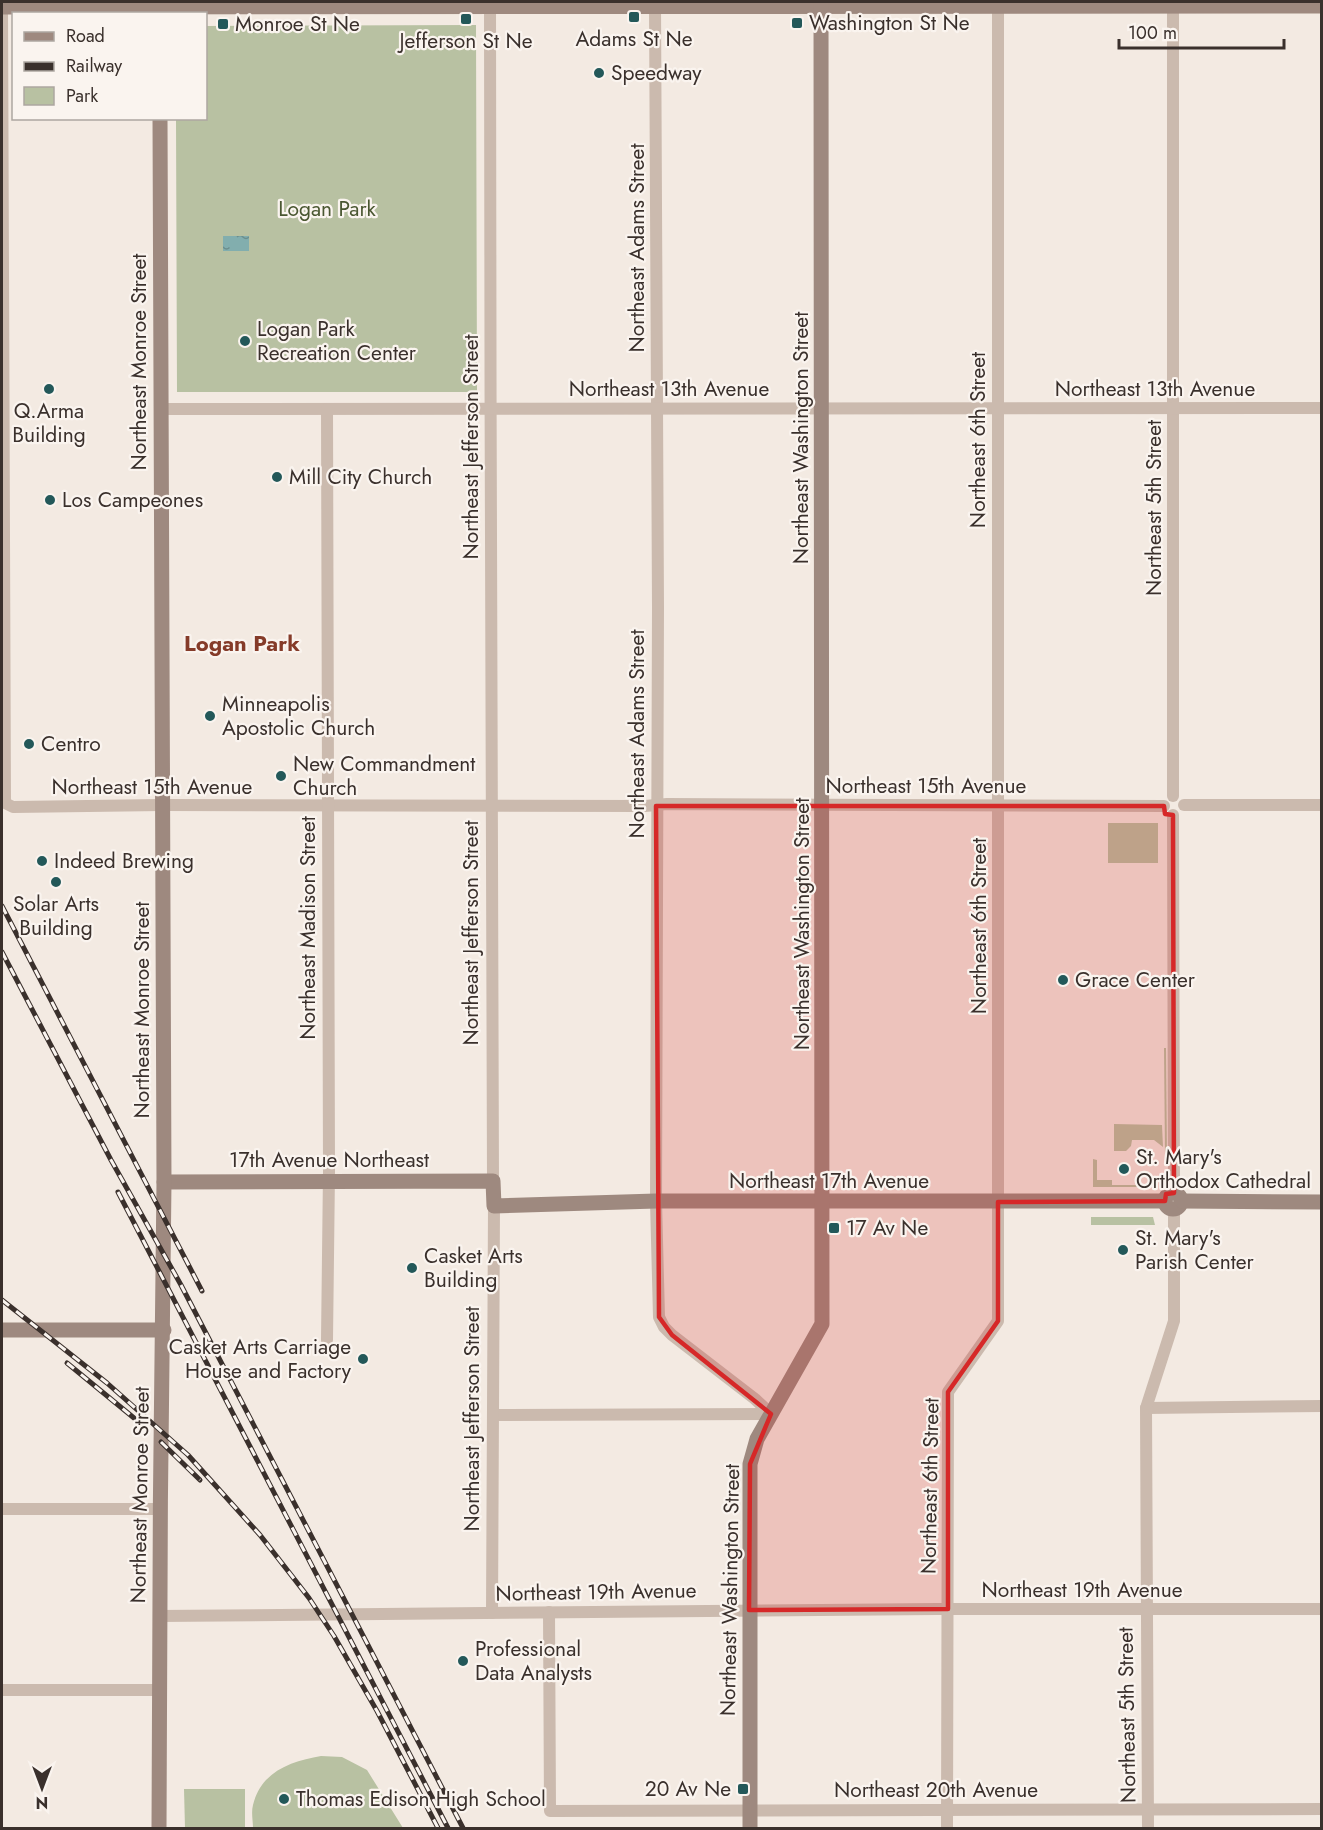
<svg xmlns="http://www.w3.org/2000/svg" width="1323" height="1830" font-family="Jost,sans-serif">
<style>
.green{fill:#b8c1a2}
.water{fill:url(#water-ripples)}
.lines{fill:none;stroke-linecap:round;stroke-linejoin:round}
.street{stroke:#cbbaae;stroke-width:12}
.secondary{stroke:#9e897f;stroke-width:15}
.rail-casing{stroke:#3a302c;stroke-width:5}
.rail{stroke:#faf4ef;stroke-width:3;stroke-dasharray:9;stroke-linecap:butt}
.marked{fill:#d62828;fill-opacity:0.2;stroke:#d62828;stroke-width:4.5;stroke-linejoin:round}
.poi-dot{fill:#235859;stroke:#faf4ef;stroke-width:2}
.labels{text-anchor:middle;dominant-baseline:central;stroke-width:4.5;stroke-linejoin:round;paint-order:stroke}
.poi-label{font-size:21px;fill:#3a302c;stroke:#faf4ef;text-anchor:start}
.park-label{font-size:21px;fill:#4a5731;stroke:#faf4ef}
.street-label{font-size:21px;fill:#3a302c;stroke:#faf4ef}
.neighbourhood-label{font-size:22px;font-weight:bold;fill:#853b29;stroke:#faf4ef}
</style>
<defs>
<pattern id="water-ripples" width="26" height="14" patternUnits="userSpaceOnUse" patternTransform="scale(1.5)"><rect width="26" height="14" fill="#82aeae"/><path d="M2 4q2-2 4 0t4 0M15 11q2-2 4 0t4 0" fill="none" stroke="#6b8e8e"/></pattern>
</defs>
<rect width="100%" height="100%" fill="#f3eae2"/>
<!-- green -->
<g class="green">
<path d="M476,25L477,392H177L176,119L206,118V26Z"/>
<rect x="1108" y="823" width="50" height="40"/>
<path d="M1164,1048H1166L1167,1155H1165Z"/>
<path d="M1114,1124L1162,1125L1163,1147L1154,1140H1132L1131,1146L1126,1151H1114Z"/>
<path d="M1093,1159L1097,1160V1180H1112V1185H1141V1187H1093Z"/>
<path d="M1091,1217H1153L1155,1225H1091Z"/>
<path d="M321,1756L342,1757L367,1770L403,1828H253C253,1821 251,1812 253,1805C261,1771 292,1761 321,1756Z"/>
<path d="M184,1789H245V1828H185Z"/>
</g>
<!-- water -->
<rect class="water" x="223" y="236" width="26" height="15"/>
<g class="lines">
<!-- street -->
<g class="street">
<path d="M490,2C491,395 490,788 493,1181"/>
<path d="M655,2L658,607L656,1201L659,1317L664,1327L672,1335L755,1399L771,1414"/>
<path d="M1173,5V796"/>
<path d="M2,7L5,803L13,807L162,805L645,806L667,804L1164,806"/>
<path d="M160,409L1322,408"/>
<path d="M327,409L329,1172L327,1340"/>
<path d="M1184,805H1322"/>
<path d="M1173,815L1174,1193"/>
<path d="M1146,1408L1322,1406"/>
<path d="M493,1415L771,1414"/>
<path d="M2,1509H159"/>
<path d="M549,1612L550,1811L1322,1809"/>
<path d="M492,1613L494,1206"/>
<path d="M159,1616L937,1609H1322"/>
<path d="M2,1690H159"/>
<path d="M947,1828L948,1392L998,1321V7"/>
<path d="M1148,1828L1146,1408L1174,1321V1210"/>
</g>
<!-- secondary -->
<g class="secondary">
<path d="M2,7L1322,6"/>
<path d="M164,1182L493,1181L494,1206L656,1201H1165"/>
<circle cx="1173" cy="1201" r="8"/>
<path d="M1182,1201L1322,1202"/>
<path d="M2,1330H164"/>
<path d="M159,1828C159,1613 161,1397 164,1182L160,118"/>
<path d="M750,1828V1464L757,1439L822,1324L821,2"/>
</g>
<defs>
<g id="rail">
<path d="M2,906L202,1291"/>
<path d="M2,952L111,1160L181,1285L463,1828"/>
<path d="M118,1192L448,1828"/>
<path d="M2,1300L107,1383L188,1455L260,1535L309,1598L334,1636L377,1711L438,1828"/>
<path d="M67,1363L134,1418"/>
<path d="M161,1442L200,1480"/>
</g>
</defs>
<!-- rail casing -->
<use href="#rail" class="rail-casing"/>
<!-- rail -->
<use href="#rail" class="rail"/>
</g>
<!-- marked area -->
<path class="marked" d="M656,806H1164L1165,814L1173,815L1174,1193L1166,1194L1165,1201L998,1202V1321L948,1392V1609L749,1610L750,1464L771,1414L672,1335L659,1317Z"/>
<!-- markers -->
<g class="poi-dot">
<rect x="628" y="11" width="12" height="12" rx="3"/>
<rect x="460" y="13" width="12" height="12" rx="3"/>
<rect x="791" y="17" width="12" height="12" rx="3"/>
<rect x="217" y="18" width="12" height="12" rx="3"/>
<circle cx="599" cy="73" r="6"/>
<circle cx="245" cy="341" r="6"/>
<circle cx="49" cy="389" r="6"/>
<circle cx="277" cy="477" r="6"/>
<circle cx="50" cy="500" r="6"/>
<circle cx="210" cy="716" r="6"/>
<circle cx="29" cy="744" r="6"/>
<circle cx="281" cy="776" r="6"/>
<circle cx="42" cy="861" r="6"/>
<circle cx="56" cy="882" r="6"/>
<circle cx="1063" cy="980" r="6"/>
<circle cx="1124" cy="1169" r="6"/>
<rect x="828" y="1222" width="12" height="12" rx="3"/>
<circle cx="1123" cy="1250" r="6"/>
<circle cx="412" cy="1268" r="6"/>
<circle cx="363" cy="1359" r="6"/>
<circle cx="463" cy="1661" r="6"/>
<rect x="737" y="1783" width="12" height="12" rx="3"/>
<circle cx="284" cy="1799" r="6"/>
</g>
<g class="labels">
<!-- poi labels -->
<g class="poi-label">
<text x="809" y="23">Washington St Ne</text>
<text x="235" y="24">Monroe St Ne</text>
<text x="634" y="39" text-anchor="middle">Adams St Ne</text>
<text x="466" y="41" text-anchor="middle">Jefferson St Ne</text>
<text x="611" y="73">Speedway</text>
<text x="257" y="329">Logan Park<tspan x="257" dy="24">Recreation Center</tspan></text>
<text x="49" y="411" text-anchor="middle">Q.Arma<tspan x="49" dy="24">Building</tspan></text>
<text x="289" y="477">Mill City Church</text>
<text x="62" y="500">Los Campeones</text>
<text x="222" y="704">Minneapolis<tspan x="222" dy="24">Apostolic Church</tspan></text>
<text x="41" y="744">Centro</text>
<text x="293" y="764">New Commandment<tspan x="293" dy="24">Church</tspan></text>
<text x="54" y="861">Indeed Brewing</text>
<text x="56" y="904" text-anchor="middle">Solar Arts<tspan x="56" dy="24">Building</tspan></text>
<text x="1075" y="980">Grace Center</text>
<text x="1136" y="1157">St. Mary's<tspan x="1136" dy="24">Orthodox Cathedral</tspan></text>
<text x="846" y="1228">17 Av Ne</text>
<text x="1135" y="1238">St. Mary's<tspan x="1135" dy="24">Parish Center</tspan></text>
<text x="424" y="1256">Casket Arts<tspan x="424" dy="24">Building</tspan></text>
<text x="351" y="1347" text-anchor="end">Casket Arts Carriage<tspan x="351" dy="24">House and Factory</tspan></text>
<text x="475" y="1649">Professional<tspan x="475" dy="24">Data Analysts</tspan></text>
<text x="731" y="1789" text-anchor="end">20 Av Ne</text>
<text x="296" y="1799">Thomas Edison High School</text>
</g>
<!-- park labels -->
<g class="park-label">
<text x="327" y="209">Logan Park</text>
</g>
<!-- street labels -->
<g class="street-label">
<text transform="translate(637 248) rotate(-90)">Northeast Adams Street</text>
<text transform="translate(139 362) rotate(-90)">Northeast Monroe Street</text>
<text x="669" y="389">Northeast 13th Avenue</text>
<text x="1155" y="389">Northeast 13th Avenue</text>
<text transform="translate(801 438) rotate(-90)">Northeast Washington Street</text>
<text transform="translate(978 440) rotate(-90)">Northeast 6th Street</text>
<text transform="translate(471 447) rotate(-90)">Northeast Jefferson Street</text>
<text transform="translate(1154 508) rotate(-90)">Northeast 5th Street</text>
<text transform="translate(637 734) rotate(-90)">Northeast Adams Street</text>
<text x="926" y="786">Northeast 15th Avenue</text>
<text x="152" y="787">Northeast 15th Avenue</text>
<text transform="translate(802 924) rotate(-90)">Northeast Washington Street</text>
<text transform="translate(979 926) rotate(-90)">Northeast 6th Street</text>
<text transform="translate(308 928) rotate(-90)">Northeast Madison Street</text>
<text transform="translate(471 933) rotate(-90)">Northeast Jefferson Street</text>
<text transform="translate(142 1010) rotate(-90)">Northeast Monroe Street</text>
<text x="329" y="1160">17th Avenue Northeast</text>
<text x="829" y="1181">Northeast 17th Avenue</text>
<text transform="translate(472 1419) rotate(-90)">Northeast Jefferson Street</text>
<text transform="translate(930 1486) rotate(-89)">Northeast 6th Street</text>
<text transform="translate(140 1495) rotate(-89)">Northeast Monroe Street</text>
<text transform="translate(730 1590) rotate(-89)">Northeast Washington Street</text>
<text x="1082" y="1590">Northeast 19th Avenue</text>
<text transform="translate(596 1592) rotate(-1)">Northeast 19th Avenue</text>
<text transform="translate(1127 1715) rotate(-91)">Northeast 5th Street</text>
<text x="936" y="1790">Northeast 20th Avenue</text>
</g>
<!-- neighbourhood labels -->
<g class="neighbourhood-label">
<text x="242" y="643">Logan Park</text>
</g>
</g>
<!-- border -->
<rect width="1323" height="1830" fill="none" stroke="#3a302c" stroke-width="6"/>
<!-- legend -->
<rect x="12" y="12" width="195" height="108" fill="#faf4ef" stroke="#ada6a1" stroke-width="1.5"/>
<rect x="24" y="32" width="30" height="9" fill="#9e897f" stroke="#ada6a1" stroke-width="1.5"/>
<text x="66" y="42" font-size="18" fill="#3a302c">Road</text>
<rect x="24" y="62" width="30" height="9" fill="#3a302c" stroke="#ada6a1" stroke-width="1.5"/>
<text x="66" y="72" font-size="18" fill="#3a302c">Railway</text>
<rect x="24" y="87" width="30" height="18" fill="#b8c1a2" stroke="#ada6a1" stroke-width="1.5"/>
<text x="66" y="102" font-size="18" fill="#3a302c">Park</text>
<!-- north arrow -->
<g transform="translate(42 1788) rotate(180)" stroke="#faf4ef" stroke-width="4.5" paint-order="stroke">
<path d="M0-4.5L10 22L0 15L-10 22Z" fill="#3a302c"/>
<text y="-9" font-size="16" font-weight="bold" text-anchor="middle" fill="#3a302c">N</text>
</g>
<!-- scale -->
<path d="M1119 39v9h165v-9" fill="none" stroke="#3a302c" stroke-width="3"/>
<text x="1128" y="39" font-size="18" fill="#3a302c" stroke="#faf4ef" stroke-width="4.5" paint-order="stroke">100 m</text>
</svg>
